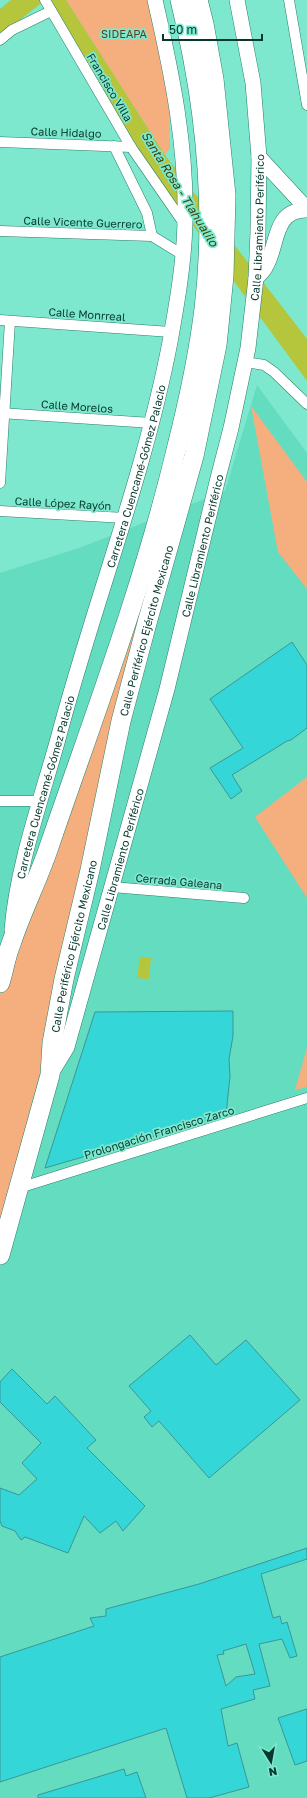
<svg xmlns="http://www.w3.org/2000/svg" width="307" height="1798" font-family="'Golos Text',sans-serif">
<style>
.built{fill:#64dcc0}
.green{fill:#f5ae7d}
.water{fill:#b5c53c}
.building{fill:#35d6d7;stroke:#3b9697;fill-rule:evenodd}
.lines{fill:none;stroke-linecap:round;stroke-linejoin:round}
.street-casing{stroke:#2a7f6c;stroke-width:11}
.secondary-casing{stroke:#2a7f6c;stroke-width:16}
.highway-casing{stroke:#2a7f6c;stroke-width:20}
.street{stroke:#fff;stroke-width:10}
.secondary{stroke:#fff;stroke-width:15}
.highway{stroke:#fff;stroke-width:19}
.labels{text-anchor:middle;dominant-baseline:central;stroke-width:3.5;stroke-linejoin:round;paint-order:stroke}
.park-label{font-size:11px;fill:#663c1c;stroke:#7de8cd}
.street-label{font-size:11px;fill:#06382e;stroke:#7de8cd}
.water-label{font-size:12px;font-style:italic;fill:#3b4109;stroke:#7de8cd}
</style>
<rect width="100%" height="100%" fill="#7de8cd"/>
<!-- built -->
<path class="built" d="M257,385L307,453V1798H0V573L79,548L225,491Z"/>
<!-- green -->
<g class="green">
<path d="M66,0H147L151,5L169,100L170,148L165,155Z"/>
<path d="M251,406L307,482V589L278,552Z"/>
<path d="M137,594L143,609L49,1039L0,1223V992Z"/>
<path d="M307,777V898L255,817Z"/>
<path d="M307,1048V1087L295,1090Z"/>
</g>
<!-- water -->
<g class="water">
<path d="M11,0H49L40,4L0,36V9Z"/>
<path d="M50,0H66L165,155L307,339V381L142,156Z"/>
<path d="M140,957L151,958L149,979L137,978Z"/>
</g>
<!-- building -->
<g class="building">
<path d="M292,642L307,665V728L291,740L287,741L232,775L242,791L231,799L210,768L243,748L210,699Z"/>
<path d="M233,1011V1036L229,1059L230,1076L226,1115L45,1168L95,1012Z"/>
<path d="M190,1335L216,1365L246,1340L300,1400L209,1478L159,1421L152,1427L144,1417L151,1411L129,1386Z"/>
<path d="M12,1369L47,1404L55,1396L96,1440L87,1448L145,1506L123,1531L116,1521L100,1533L84,1516L68,1553L25,1537L21,1540L15,1531L2,1526L0,1521V1488L19,1495L37,1479L22,1463L41,1443L0,1402V1382Z"/>
<path d="M307,1548V1559L261,1574L273,1618L280,1616L282,1624L287,1622L297,1656L290,1658L282,1639L259,1644L270,1686L253,1690L255,1699L221,1709L228,1746L237,1743L249,1787L209,1798H187L166,1728L0,1782V1657L94,1626L90,1618L106,1616V1609L199,1584ZM246,1644L255,1674L236,1677L226,1686L217,1655L224,1654L223,1651Z"/>
<path d="M307,1709V1761L295,1765L278,1718Z"/>
<path d="M124,1769L126,1776L137,1772L146,1798H38V1795Z"/>
</g>
<g class="lines">
<defs>
<g id="street">
<path d="M45,0L131,147L185,225"/>
<path d="M289,0L307,105"/>
<path d="M0,40L12,30L51,11"/>
<path d="M0,142L131,147"/>
<path d="M114,146L147,213L152,236"/>
<path d="M0,231L152,236L183,255"/>
<path d="M0,320L171,332"/>
<path d="M245,362L264,365L274,372L307,404"/>
<path d="M0,413L152,423"/>
<path d="M0,483L10,321"/>
<path d="M0,511L125,518"/>
<path d="M0,801H41"/>
<path d="M112,887L244,898"/>
<path d="M19,1188L307,1098"/>
</g>
<g id="secondary">
<path d="M259,157L307,209"/>
<path d="M256,278C259,275 264,271 266,266C278,246 273,209 307,210"/>
<path id="s1" d="M12,930C17,867 41,800 58,739C93,606 144,477 170,342C177,303 184,263 185,223C187,147 172,74 155,0"/>
<path id="s2" d="M50,1075L67,1047L167,689L218,478L231,428L248,348L256,278L258,232L259,157L253,83L237,0"/>
</g>
<g id="highway">
<path d="M0,983C4,970 6,956 11,944C22,910 39,878 50,844C95,713 144,584 176,450C188,403 198,357 204,309C216,206 205,101 180,0"/>
<path id="s3" d="M0,1255L50,1075L52,1043L64,979L90,870L121,721L147,623L194,456L217,345L224,276L226,195L214,79L204,24L198,0"/>
</g>
</defs>
<!-- street casing -->
<use href="#street" class="street-casing"/>
<!-- secondary casing -->
<use href="#secondary" class="secondary-casing"/>
<!-- highway casing -->
<use href="#highway" class="highway-casing"/>
<!-- street -->
<use href="#street" class="street"/>
<!-- secondary -->
<use href="#secondary" class="secondary"/>
<!-- highway -->
<use href="#highway" class="highway"/>
</g>
<g class="labels">
<!-- park labels -->
<g class="park-label">
<text x="124" y="33">SIDEAPA</text>
</g>
<!-- street labels -->
<g class="street-label">
<text transform="translate(110 87) rotate(59)">Francisco Villa</text>
<text transform="translate(66 132) rotate(2)">Calle Hidalgo</text>
<text transform="translate(83 222) rotate(2)">Calle Vicente Guerrero</text>
<text stroke="none"><textPath href="#s2" startOffset="876">Calle Libramiento Periférico</textPath></text>
<text transform="translate(87 314) rotate(4)">Calle Monrreal</text>
<text transform="translate(77 406) rotate(4)">Calle Morelos</text>
<text stroke="none"><textPath href="#s1" startOffset="471">Carretera Cuencamé-Gómez Palacio</textPath></text>
<text transform="translate(63 503) rotate(3)">Calle López Rayón</text>
<text stroke="none"><textPath href="#s2" startOffset="552">Calle Libramiento Periférico</textPath></text>
<text stroke="none"><textPath href="#s3" startOffset="642">Calle Periférico Ejército Mexicano</textPath></text>
<text stroke="none"><textPath href="#s1" startOffset="147">Carretera Cuencamé-Gómez Palacio</textPath></text>
<text stroke="none"><textPath href="#s2" startOffset="228">Calle Libramiento Periférico</textPath></text>
<text transform="translate(179 881) rotate(5)">Cerrada Galeana</text>
<text stroke="none"><textPath href="#s3" startOffset="318">Calle Periférico Ejército Mexicano</textPath></text>
<text transform="translate(159 1132) rotate(-17)">Prolongación Francisco Zarco</text>
</g>
<!-- water labels -->
<g class="water-label">
<text transform="translate(180 189) rotate(58)">Santa Rosa - Tlahualilo</text>
</g>
</g>
<!-- north arrow -->
<g transform="translate(271 1762) rotate(169)" stroke="#7de8cd" stroke-width="3" paint-order="stroke">
<path d="M0-3L7 15L0 10L-7 15Z" fill="#06382e"/>
<text y="-6" font-size="11" font-weight="bold" text-anchor="middle" fill="#06382e">N</text>
</g>
<!-- scale -->
<path d="M163 34v6h99v-6" fill="none" stroke="#06382e" stroke-width="2"/>
<text x="169" y="34" font-size="12" fill="#06382e" stroke="#7de8cd" stroke-width="3" paint-order="stroke">50 m</text>
</svg>
